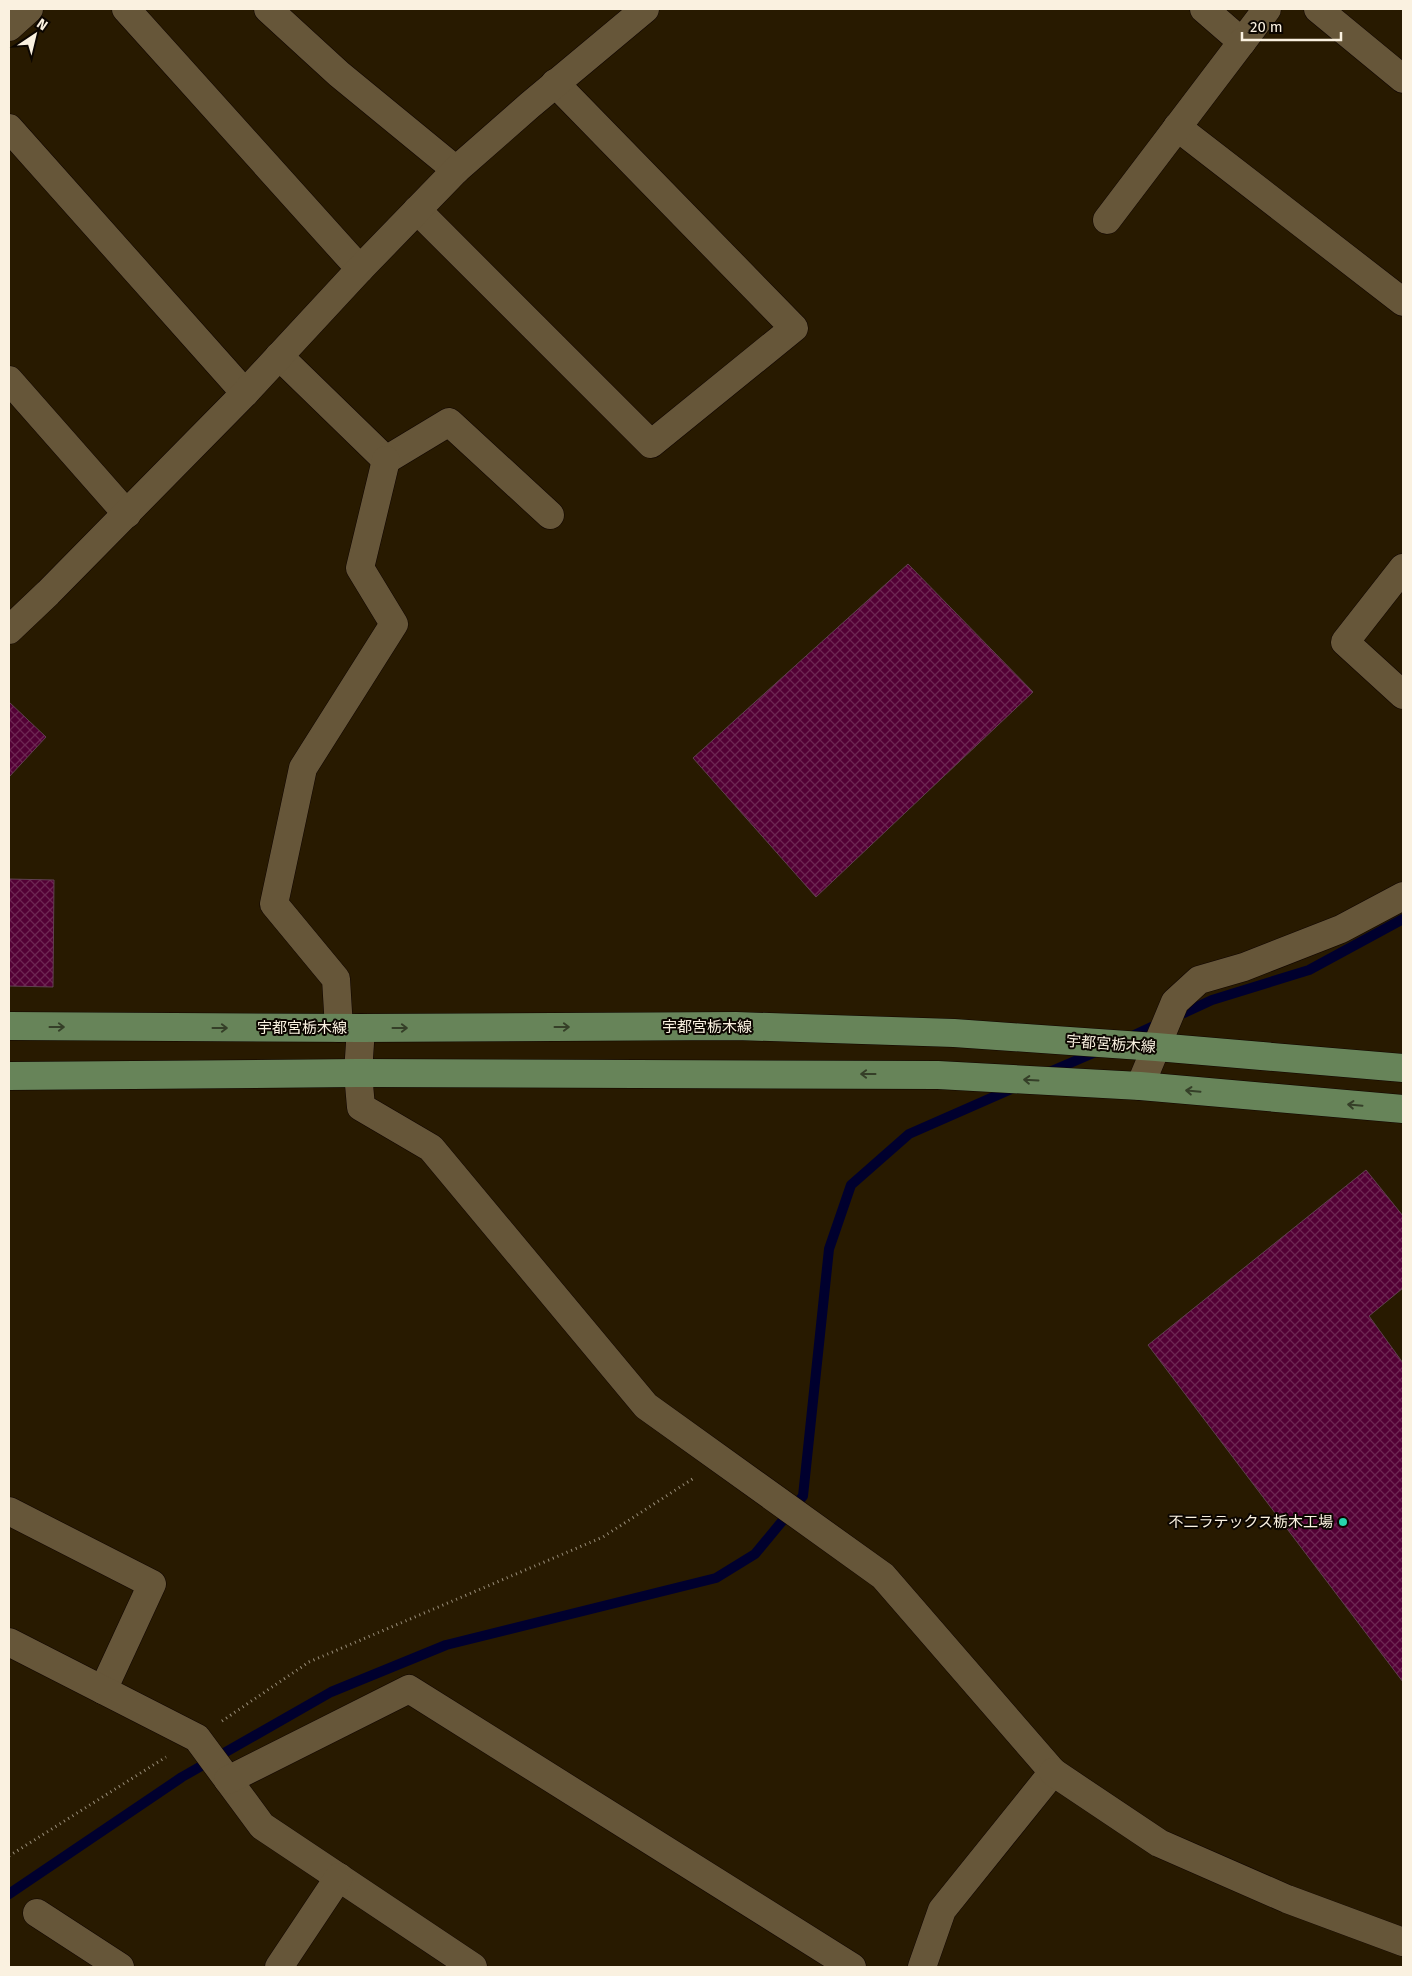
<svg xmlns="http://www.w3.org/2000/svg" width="1412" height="1976" font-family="'Fira Sans','Noto Sans JP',sans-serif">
<defs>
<pattern id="building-cross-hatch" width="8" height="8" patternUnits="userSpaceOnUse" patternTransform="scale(1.25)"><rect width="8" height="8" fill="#530035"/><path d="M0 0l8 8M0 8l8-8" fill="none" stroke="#6d2652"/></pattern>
</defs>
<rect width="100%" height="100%" fill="#281a00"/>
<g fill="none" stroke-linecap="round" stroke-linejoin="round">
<g stroke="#00002e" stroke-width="10">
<path d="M1173,1018L1212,1000L1309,970L1403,919"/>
<path d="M1130,1037L1160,1023"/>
<path d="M1047,1073L1098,1051"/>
<path d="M9,1894L182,1777L331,1692L446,1645L716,1578L755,1554L803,1496L829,1249L851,1185L909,1134L1016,1087"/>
</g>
</g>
<g fill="url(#building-cross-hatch)" stroke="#604150">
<path d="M908,564L1033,692L816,897L693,758Z"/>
<path d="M9,702L46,737L9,777Z"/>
<path d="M9,879L54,880L53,987L9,986Z"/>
<path d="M1366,1170L1403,1216V1288L1369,1316L1403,1363V1682L1148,1345Z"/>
</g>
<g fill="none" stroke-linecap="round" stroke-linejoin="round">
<defs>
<g id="street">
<path d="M126,9L360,269"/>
<path d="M268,9L339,74L456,170"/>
<path d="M1204,9L1242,42L1267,9"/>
<path d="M1318,9L1403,79"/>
<path d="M9,27L29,9"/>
<path d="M1177,127L1403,302"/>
<path d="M9,128L245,393"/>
<path d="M417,210L651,444L794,328L555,83"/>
<path d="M1107,220L1242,42"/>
<path d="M279,356L386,460L449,422L550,515"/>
<path d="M9,380L127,514"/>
<path d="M1403,568L1345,642L1403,695"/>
<path d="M9,630L48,593L245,393L360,269L456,170L530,105L645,9"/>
<path d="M339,1028L336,979L274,904L303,768L394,624L360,568L386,460"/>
<path d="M361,1028L358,1073L361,1107L431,1148L646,1406L883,1576L1053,1772L942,1910L922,1967"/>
<path d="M1140,1086L1175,1002L1199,980L1244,967L1341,929L1403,896"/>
<path d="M9,1511L152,1584L103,1690"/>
<path d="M9,1642L197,1738L262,1826L473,1967"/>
<path d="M1053,1772L1159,1843L1287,1899L1403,1942"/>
<path d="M228,1780L409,1689L852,1967"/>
<path d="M37,1913L120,1967"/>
<path d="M279,1967L339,1877"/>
</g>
<g id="primary">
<path d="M9,1026L361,1028L736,1026L954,1033L1156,1047L1403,1068"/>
<path d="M9,1076L358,1073L938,1075L1140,1086L1403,1109"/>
</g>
</defs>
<use href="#street" stroke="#100500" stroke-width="29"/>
<use href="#primary" stroke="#100500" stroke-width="29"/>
<g stroke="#998e79" stroke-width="3" stroke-dasharray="1 4" stroke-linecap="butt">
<path d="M222,1721L309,1662L603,1537L694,1478"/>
<path d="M9,1856L166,1757"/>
</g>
<use href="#street" stroke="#665639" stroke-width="28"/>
<use href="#primary" stroke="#678459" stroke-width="28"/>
</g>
<defs><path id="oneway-shaft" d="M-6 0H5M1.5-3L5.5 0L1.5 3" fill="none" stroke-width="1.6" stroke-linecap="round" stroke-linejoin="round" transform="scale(1.25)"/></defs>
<g stroke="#353f28">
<use href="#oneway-shaft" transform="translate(57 1027)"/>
<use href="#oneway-shaft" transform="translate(562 1027)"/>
<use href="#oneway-shaft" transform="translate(220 1028)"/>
<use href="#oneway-shaft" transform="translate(400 1028)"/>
<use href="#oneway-shaft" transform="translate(868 1074) rotate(-180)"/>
<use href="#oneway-shaft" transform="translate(1031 1080) rotate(-177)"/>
<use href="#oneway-shaft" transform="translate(1193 1091) rotate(-175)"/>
<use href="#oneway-shaft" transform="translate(1355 1105) rotate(-175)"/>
</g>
<circle fill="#26d5ae" stroke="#0c0600" stroke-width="2" cx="1343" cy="1522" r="5"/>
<g text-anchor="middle" stroke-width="4" stroke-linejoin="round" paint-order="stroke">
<g font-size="15" fill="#faf1e0" stroke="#0c0600">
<text x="707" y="1032">宇都宮栃木線</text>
<text x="302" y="1033">宇都宮栃木線</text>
<text transform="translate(1111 1044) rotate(4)" y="5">宇都宮栃木線</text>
</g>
<g font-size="15" fill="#faf1e0" stroke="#0c0600" text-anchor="end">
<text x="1333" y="1527">不二ラテックス栃木工場</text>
</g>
</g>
<rect width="1412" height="1976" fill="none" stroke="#faf1e0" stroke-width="20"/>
<g transform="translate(35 35) rotate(35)" stroke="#0c0600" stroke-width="4" paint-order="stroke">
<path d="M0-4L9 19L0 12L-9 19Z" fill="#faf1e0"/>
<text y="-8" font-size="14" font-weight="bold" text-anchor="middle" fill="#faf1e0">N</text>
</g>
<path d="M1242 32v8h99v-8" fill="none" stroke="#faf1e0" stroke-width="2.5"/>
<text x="1250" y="32" font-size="15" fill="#faf1e0" stroke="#0c0600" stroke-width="4" paint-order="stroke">20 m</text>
</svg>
